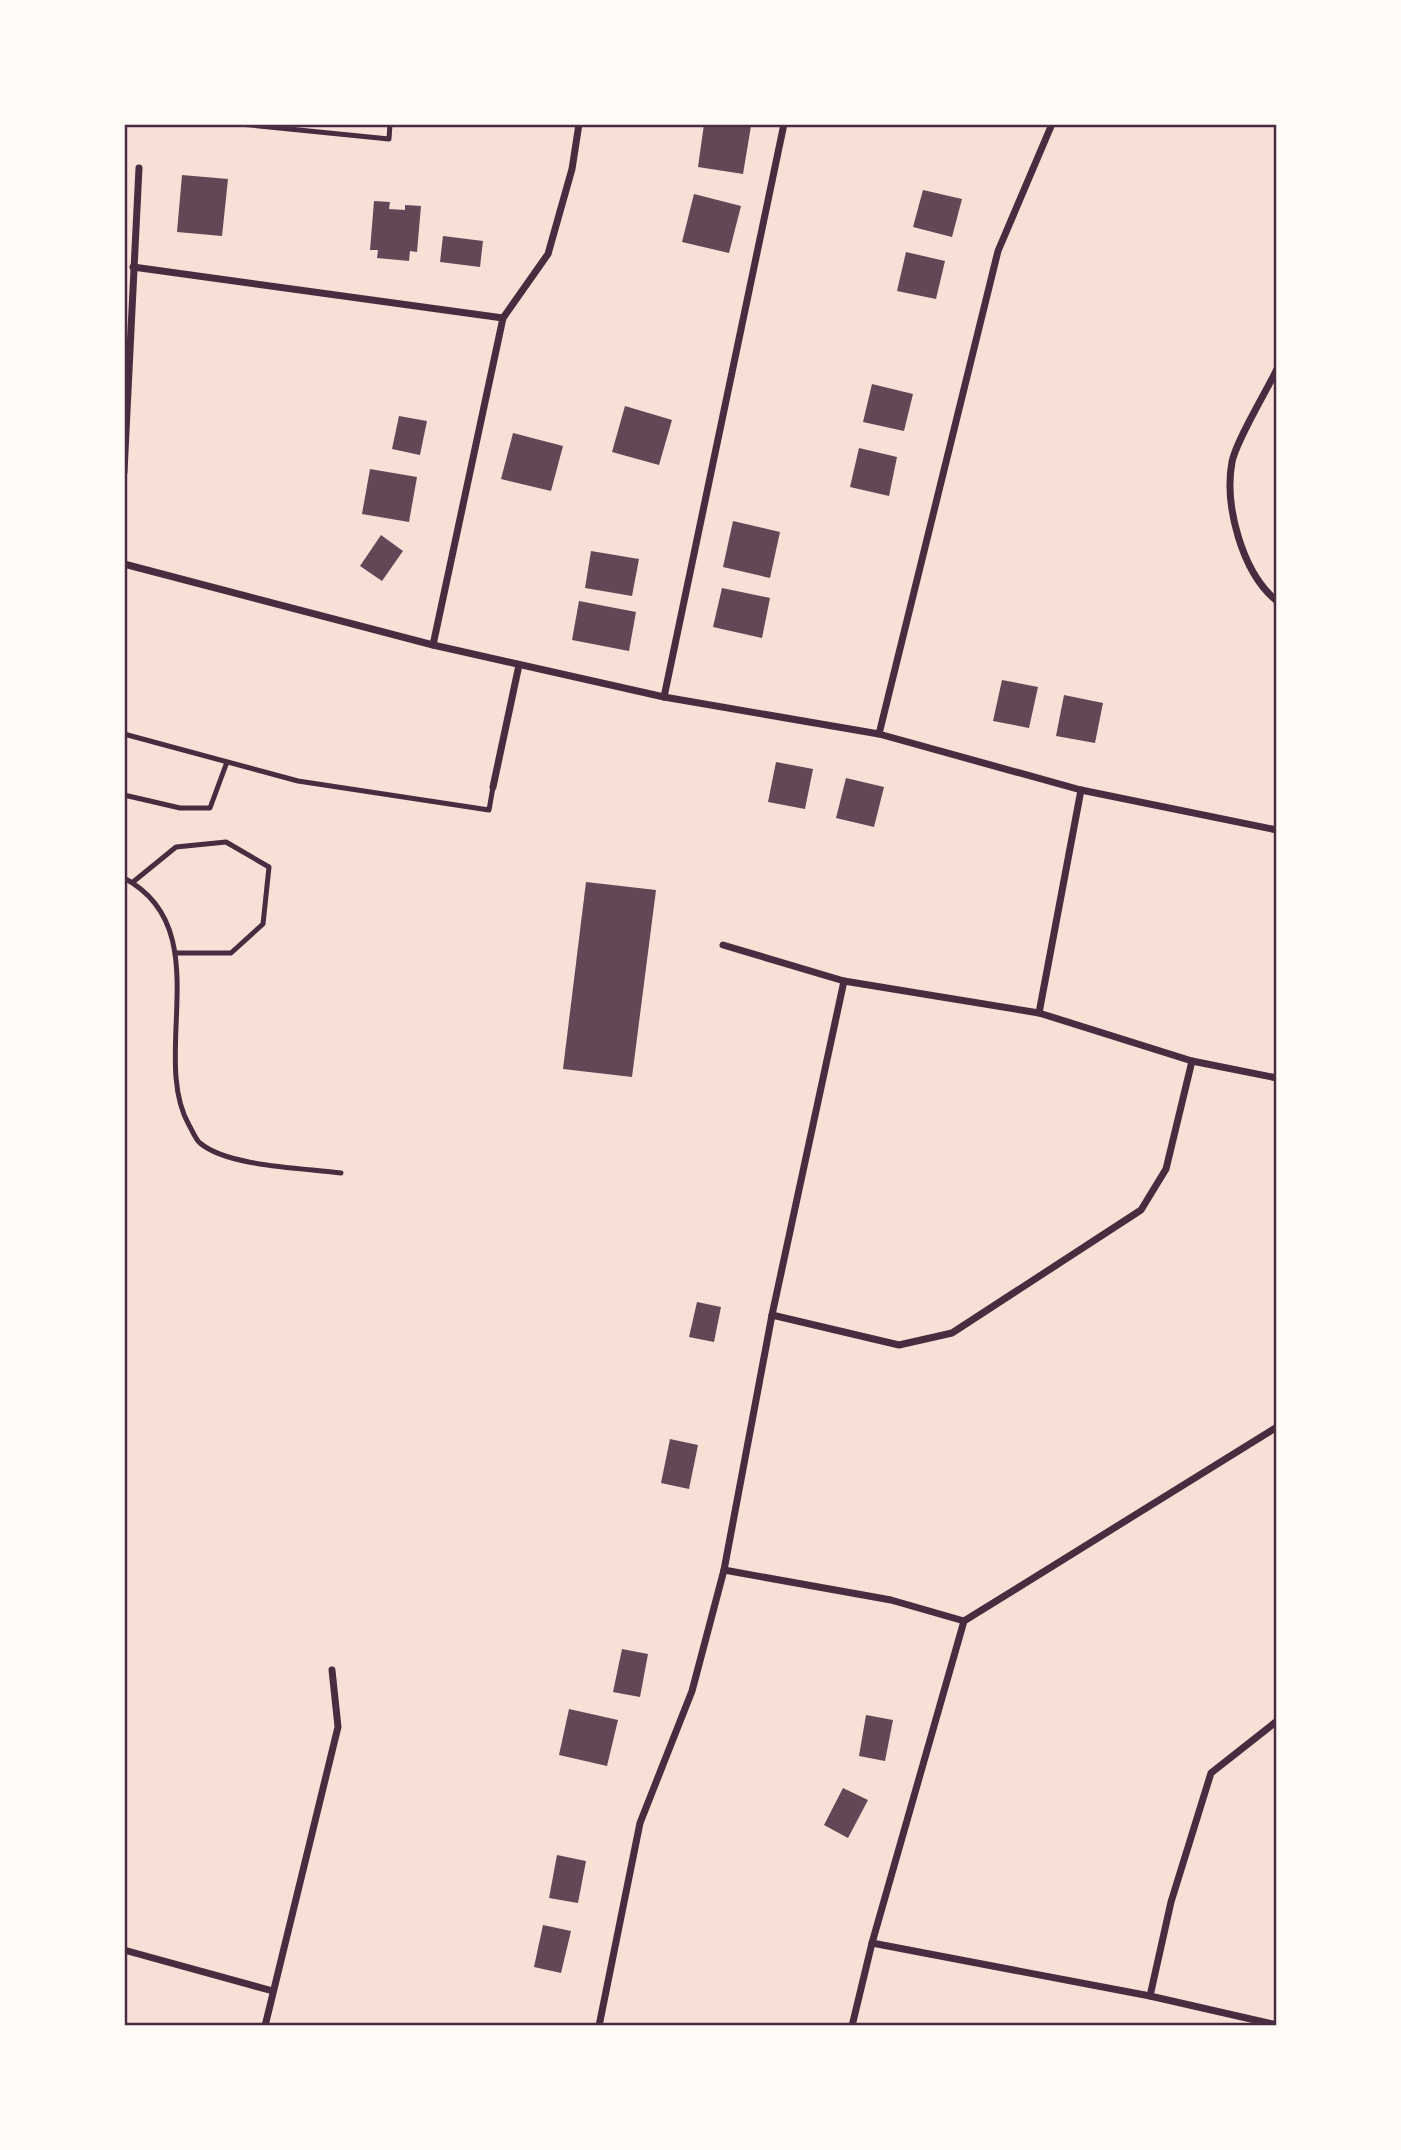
<svg xmlns="http://www.w3.org/2000/svg" width="1401" height="2150" font-family="Commissioner,sans-serif">
<rect width="100%" height="100%" fill="#f7e1d7"/>
<g fill="#644757">
<path d="M704,124L751,126L743,174L698,167Z"/>
<path d="M182,175L228,179L222,236L177,232Z"/>
<path d="M923,190L962,199L952,237L913,227Z"/>
<path d="M694,194L741,206L729,253L682,242Z"/>
<path d="M374,201L390,202L389,209L405,210V205L421,206L417,252L410,251L409,261L377,258L378,250H370Z"/>
<path d="M443,236L483,241L480,267L440,262Z"/>
<path d="M906,252L945,261L936,299L897,291Z"/>
<path d="M872,384L913,394L904,431L863,422Z"/>
<path d="M625,406L672,420L659,465L612,452Z"/>
<path d="M399,416L427,421L420,455L392,449Z"/>
<path d="M513,433L563,446L551,491L501,479Z"/>
<path d="M859,448L897,457L889,496L850,487Z"/>
<path d="M370,469L417,477L409,522L362,514Z"/>
<path d="M733,521L780,532L770,578L723,567Z"/>
<path d="M381,535L403,551L382,581L360,566Z"/>
<path d="M591,551L639,559L632,596L585,588Z"/>
<path d="M722,588L770,598L762,638L713,627Z"/>
<path d="M579,601L636,612L629,651L572,640Z"/>
<path d="M1002,680L1038,687L1029,728L993,721Z"/>
<path d="M1064,695L1103,703L1095,743L1056,736Z"/>
<path d="M776,762L813,769L805,809L768,802Z"/>
<path d="M846,778L884,787L874,827L836,818Z"/>
<path d="M586,882L656,890L632,1077L563,1069Z"/>
<path d="M697,1302L721,1307L714,1342L689,1337Z"/>
<path d="M670,1439L698,1445L689,1489L661,1483Z"/>
<path d="M622,1649L648,1654L640,1697L613,1692Z"/>
<path d="M569,1709L618,1720L607,1766L559,1755Z"/>
<path d="M866,1715L893,1720L885,1761L859,1756Z"/>
<path d="M843,1788L868,1800L848,1838L824,1825Z"/>
<path d="M557,1855L586,1861L578,1903L549,1898Z"/>
<path d="M543,1925L571,1931L561,1973L534,1967Z"/>
</g>
<g fill="none" stroke-linecap="round" stroke-linejoin="round">
<g stroke="#4a2c40" stroke-width="5">
<path d="M240,124L389,139L390,124"/>
<path d="M124,734L298,781L489,810L493,787"/>
<path d="M124,795L180,808H210L227,762"/>
<path d="M124,878C219,928 149,1055 189,1125C192,1130 196,1140 200,1143C228,1167 305,1168 341,1173"/>
<path d="M133,882L176,847L226,842L269,867L263,924L231,953H176"/>
</g>
<g stroke="#4a2c40" stroke-width="7">
<path d="M133,267L503,318"/>
<path d="M1277,369C1266,392 1236,441 1232,462C1224,505 1242,573 1277,601"/>
<path d="M124,472L139,168"/>
<path d="M124,564L433,645L664,697L879,734L1081,790L1277,830"/>
<path d="M433,645L503,318L548,254L572,169L579,124"/>
<path d="M664,697L784,124"/>
<path d="M879,734L998,251L1052,124"/>
<path d="M493,787L519,665"/>
<path d="M723,945L844,981L1039,1013L1192,1061L1277,1078"/>
<path d="M1039,1013L1081,790"/>
<path d="M772,1315L899,1345L952,1333L1141,1210L1166,1169L1192,1061"/>
<path d="M724,1570L891,1600L964,1621L1277,1427"/>
<path d="M872,1943L1150,1996L1277,2025"/>
<path d="M124,1950L273,1991"/>
<path d="M1150,1996L1171,1902L1211,1773L1277,1721"/>
<path d="M265,2026L338,1727L332,1670"/>
<path d="M599,2026L640,1823L692,1691L724,1570L772,1315L844,981"/>
<path d="M852,2026L872,1943L964,1621"/>
</g>
</g>
<rect width="1401" height="2150" fill="none" stroke="#fffaf5" stroke-width="252"/>
<rect x="126" y="126" width="1149" height="1898" fill="none" stroke="#4a2c40" stroke-width="2.5"/>
</svg>
